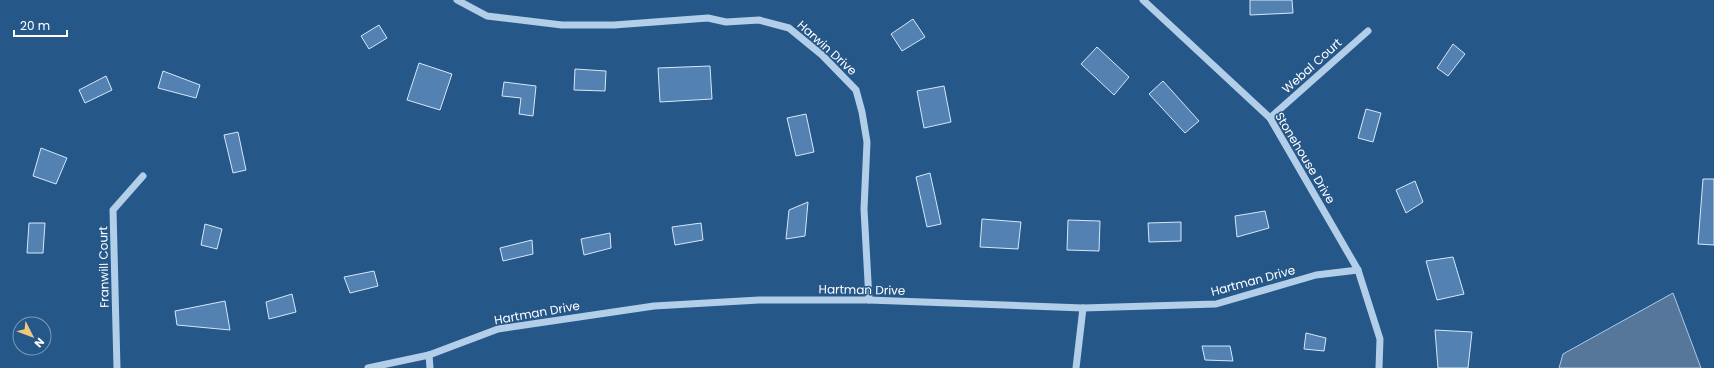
<svg xmlns="http://www.w3.org/2000/svg" width="1714" height="368" font-family="Poppins,sans-serif">
<rect width="100%" height="100%" fill="#265789"/>
<path fill="#56779a" stroke="#a8caea" d="M1673,293L1701,368H1559L1563,354Z"/>
<g fill="#5382b2" stroke="#d7e7f7">
<path d="M1250,0H1292L1293,13L1250,15Z"/>
<path d="M913,19L925,37L902,51L891,34Z"/>
<path d="M379,25L387,38L369,49L361,36Z"/>
<path d="M1453,44L1465,54L1448,76L1437,68Z"/>
<path d="M1097,47L1129,77L1114,95L1081,64Z"/>
<path d="M419,63L452,74L440,110L407,100Z"/>
<path d="M710,66L712,99L660,102L658,68Z"/>
<path d="M575,69L606,71L605,91L574,90Z"/>
<path d="M163,71L200,85L196,98L158,88Z"/>
<path d="M106,76L112,90L85,103L79,90Z"/>
<path d="M1163,81L1199,121L1185,133L1149,94Z"/>
<path d="M504,82L536,86L533,116L519,114L521,98L502,96Z"/>
<path d="M944,86L951,122L924,128L917,91Z"/>
<path d="M1366,109L1381,113L1373,142L1358,138Z"/>
<path d="M806,114L814,152L796,156L787,118Z"/>
<path d="M238,132L246,170L233,173L224,135Z"/>
<path d="M41,148L67,158L56,184L33,176Z"/>
<path d="M930,173L941,224L927,227L916,177Z"/>
<path d="M1703,179H1714V245L1698,244Z"/>
<path d="M1415,181L1423,202L1406,213L1396,190Z"/>
<path d="M808,202L805,236L786,239L789,210Z"/>
<path d="M1265,211L1269,228L1237,237L1235,216Z"/>
<path d="M982,219L1021,222L1018,249L980,247Z"/>
<path d="M1068,220L1100,221L1099,251L1067,250Z"/>
<path d="M1181,222V241L1149,242L1148,223Z"/>
<path d="M29,223H45L43,253H27Z"/>
<path d="M701,223L703,240L675,245L672,227Z"/>
<path d="M205,224L222,229L217,249L201,245Z"/>
<path d="M610,233L611,248L584,255L581,239Z"/>
<path d="M532,240L533,254L503,261L500,248Z"/>
<path d="M1453,257L1464,294L1437,300L1426,261Z"/>
<path d="M374,271L378,286L350,293L344,277Z"/>
<path d="M292,294L296,312L269,319L266,302Z"/>
<path d="M225,301L230,330L177,325L175,311Z"/>
<path d="M1435,330L1472,332L1468,368H1438Z"/>
<path d="M1306,333L1326,338L1324,351L1304,349Z"/>
<path d="M1202,346H1230L1233,361L1205,360Z"/>
</g>
<g fill="none" stroke-linecap="round" stroke-linejoin="round">
<g stroke="#b3cee9" stroke-width="7">
<path d="M457,0L487,16L562,25H614L708,18L726,22L759,20L789,28L822,55L856,90L862,112L867,142L864,209L869,300"/>
<path d="M1143,0L1270,118L1358,270L1380,339L1379,368"/>
<path d="M1270,118L1368,31"/>
<path d="M429,355L430,368"/>
<path d="M117,368L113,210L143,176"/>
<path d="M368,368L429,355L498,329L654,306L759,300H869L1083,308L1216,304L1316,275L1358,270"/>
<path d="M1076,368L1083,308"/>
</g>
</g>
<g text-anchor="middle" stroke-width="3" stroke-linejoin="round" paint-order="stroke">
<g font-size="12" fill="#fff" stroke="#265789">
<text transform="translate(827 48) rotate(42)" y="4">Harwin Drive</text>
<text transform="translate(1312 66) rotate(-42)" y="4">Webal Court</text>
<text transform="translate(1305 158) rotate(59)" y="4">Stonehouse Drive</text>
<text transform="translate(104 267) rotate(-91)" y="4">Franwill Court</text>
<text transform="translate(1253 281) rotate(-15)" y="4">Hartman Drive</text>
<text transform="translate(862 290) rotate(1)" y="4">Hartman Drive</text>
<text transform="translate(537 313) rotate(-10)" y="4">Hartman Drive</text>
</g>
</g>
<g transform="translate(32 336) rotate(132)"><circle r="19" fill="#265789" stroke="#7d9ab8"/>
<path d="M0-3L7 15L0 10L-7 15Z" fill="#f2c978"/>
<text y="-6" font-size="11" font-weight="bold" text-anchor="middle" fill="#ffffff">N</text>
</g>
<path d="M14 30v6h53v-6" fill="none" stroke="#ffffff" stroke-width="2"/>
<text x="20" y="30" font-size="12" fill="#ffffff" stroke="#265789" stroke-width="3" paint-order="stroke">20 m</text>
</svg>
